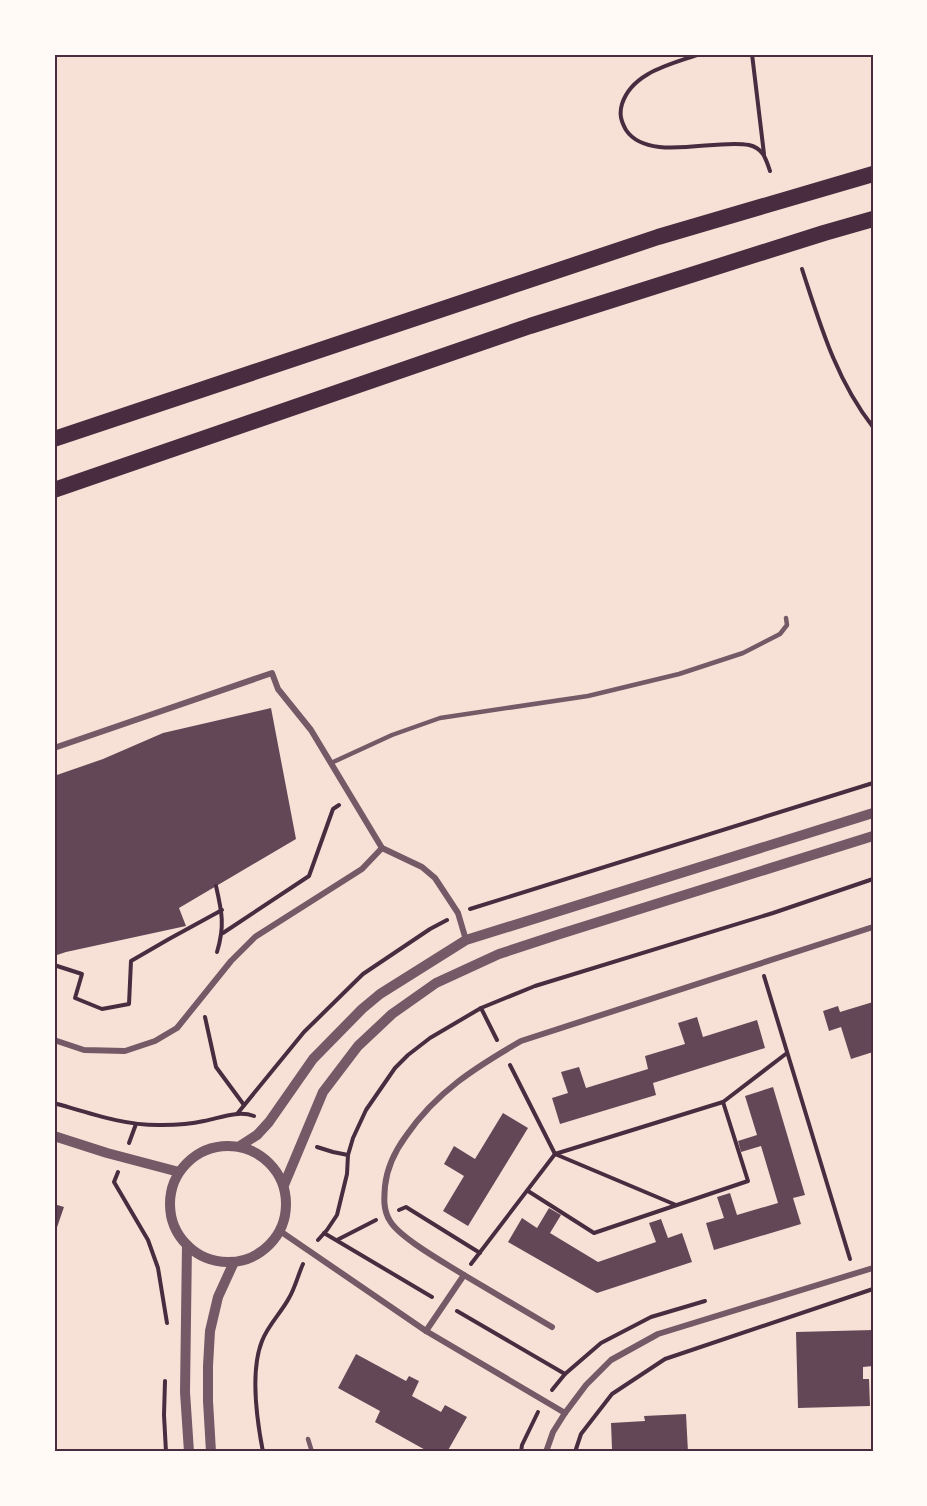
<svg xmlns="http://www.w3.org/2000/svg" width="927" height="1506" font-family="'DM Sans',sans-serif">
<rect width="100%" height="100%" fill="#f7e1d7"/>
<g fill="#644757">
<path d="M271,708L296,839L179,908L186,926L66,952L54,956V776L103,759L163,733Z"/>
<path d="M873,1002V1052L851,1059L841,1027L829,1031L823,1011L838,1006L840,1012Z"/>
<path d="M697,1017L703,1037L757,1020L765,1048L653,1083L656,1095L560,1124L552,1098L568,1093L561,1072L579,1067L586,1088L648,1069L645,1056L685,1044L678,1023Z"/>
<path d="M773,1087L805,1195L793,1198L801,1224L714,1250L706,1223L724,1218L717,1197L730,1193L737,1215L778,1203L761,1146L741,1152L738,1141L757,1135L745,1096Z"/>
<path d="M503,1113L528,1128L468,1226L443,1211L464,1176L444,1164L454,1146L475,1159Z"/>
<path d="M54,1204L64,1207L54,1236Z"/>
<path d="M549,1208L561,1215L550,1233L598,1262L656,1242L649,1223L661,1219L668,1238L682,1233L692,1262L597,1293L508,1242L522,1218L537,1228Z"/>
<path d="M873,1330V1366L863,1367V1379H869L870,1406L798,1408L796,1332Z"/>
<path d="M356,1354L406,1381L409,1376L419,1381L412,1396L441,1412L445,1405L467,1417L447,1452H429L375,1422L380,1411L338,1388Z"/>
<path d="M686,1414L688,1452H609V1450L612,1449L611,1423L645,1421L644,1416Z"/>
</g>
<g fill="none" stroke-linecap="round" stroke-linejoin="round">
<g stroke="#4a2c40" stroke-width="4">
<path d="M700,54C672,64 632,72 622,104C619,114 621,121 626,130C648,163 716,138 749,145C763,148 766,159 770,171"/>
<path d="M752,54L764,154"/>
<path d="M802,269C820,324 836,380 873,427"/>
<path d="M216,886C222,912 225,926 217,952"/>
<path d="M470,909L873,783"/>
<path d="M223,933L309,876L333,809L339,805"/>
<path d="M54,965L82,974L75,998L102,1009L129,1004L131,961L169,939L222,910"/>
<path d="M764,976L850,1259"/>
<path d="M481,1008L497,1040"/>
<path d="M205,1017L216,1067L244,1105"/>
<path d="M510,1065L555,1154L676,1205"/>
<path d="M54,1103C89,1113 125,1126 162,1125C176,1125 191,1124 204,1121C220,1118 238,1110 254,1116"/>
<path d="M237,1114L304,1032L363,974L430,929L447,920"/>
<path d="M129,1143L136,1124"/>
<path d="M317,1147L333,1152L348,1155"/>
<path d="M118,1172L114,1182L148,1240L158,1268L167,1323"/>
<path d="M528,1191L594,1233L748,1181L723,1102"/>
<path d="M399,1210L406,1207L480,1253"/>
<path d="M324,1233L432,1297"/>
<path d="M318,1240L327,1230L337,1215L347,1174L348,1155L353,1138L366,1110L395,1068L408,1055L430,1038L481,1008L535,986L773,913L873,879"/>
<path d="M337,1240L376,1220"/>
<path d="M471,1264L555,1154L723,1102L787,1053"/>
<path d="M457,1311L565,1374"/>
<path d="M165,1381L164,1415L166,1452"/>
<path d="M552,1390L565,1374L601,1343L651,1317L705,1301"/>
<path d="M263,1452C257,1421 250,1371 262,1341C268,1325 281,1313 289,1298C295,1288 298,1275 303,1264"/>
<path d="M521,1452L522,1445L538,1412"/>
<path d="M575,1452L581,1434L612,1394L665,1359L873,1289"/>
</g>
<g stroke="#755966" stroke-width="4.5">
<path d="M331,763L392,735L440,718L588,696L679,674L743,653L780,634L787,625L786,618"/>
<path d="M308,1439L312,1452"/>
</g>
<g stroke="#755966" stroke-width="6">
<path d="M54,748L272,673L278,689L311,730L382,848L422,867L435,878L458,913L466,940"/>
<path d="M54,1040L84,1050L125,1051L155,1041L177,1028L231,961L255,937L362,869L382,848"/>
<path d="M280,1231L426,1331L565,1413"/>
<path d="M464,1275L552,1327"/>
<path d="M426,1331L464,1275C445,1263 400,1238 390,1221C383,1210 384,1198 385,1186C387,1167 395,1151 406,1136C436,1092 476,1067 521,1041L873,927"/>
<path d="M546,1452L553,1432L565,1413L586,1385L611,1360L658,1334L873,1268"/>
</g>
<g stroke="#755966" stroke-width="10">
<path d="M54,1136L107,1153L179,1172"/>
<circle cx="228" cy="1204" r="58"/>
<path d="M240,1146L257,1135L269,1122L313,1059L362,1009L380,994L466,940L873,813"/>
<path d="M284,1185L323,1092L358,1046L392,1014L436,983L499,954L560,934L873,836"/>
<path d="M187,1245L185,1392L189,1452"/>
<path d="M211,1452L208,1401V1366L210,1331L218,1297L234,1262"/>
</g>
<g stroke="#4a2c40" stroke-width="16">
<path d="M54,439L658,237L873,174"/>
<path d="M54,490L530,326L824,233L873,219"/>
</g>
</g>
<rect width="927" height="1506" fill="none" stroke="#fffaf5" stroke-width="111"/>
<rect x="56" y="56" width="816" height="1394" fill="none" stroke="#4a2c40" stroke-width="2"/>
</svg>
